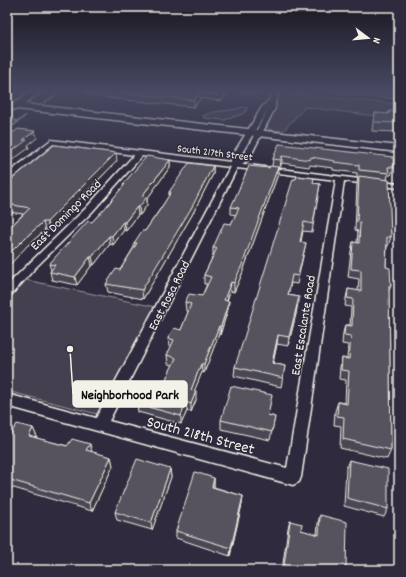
<svg xmlns="http://www.w3.org/2000/svg" width="406" height="577" font-family="Dekko,sans-serif">
<rect width="100%" height="100%" fill="#2f2a3d"/>
<filter id="ink" filterUnits="userSpaceOnUse"><feTurbulence type="fractalNoise" baseFrequency=".025" numOctaves="2"/><feDisplacementMap in="SourceGraphic" scale="8" xChannelSelector="R" yChannelSelector="G"/><feConvolveMatrix kernelMatrix="1 2 1 2 8 2 1 2 1" color-interpolation-filters="sRGB"/></filter>
<g filter="url(#ink)">
<g fill="#454050" stroke="#9c989c">
<path d="M281,93L399,104V119L305,107L283,131L269,130L267,126Z"/>
<path d="M243,107L248,108L243,114L232,117L225,120L204,118L203,116C215,109 231,112 243,107Z"/>
<path d="M26,280L156,307L97,414L7,391V301Z"/>
</g>
<g fill="none" stroke-linecap="round" stroke-linejoin="round">
<g stroke="#a19ea0" stroke-width="2">
<path d="M44,103L61,92"/>
<path d="M8,120L19,121"/>
<path d="M14,125L25,116"/>
</g>
<defs>
<g id="street">
<path d="M162,92H184L218,96L221,92H227L222,99L220,100Z"/>
<path d="M273,92H279L275,101V108L249,159L242,164L399,184V188L344,181L301,477L299,482L293,485L7,406V394L96,418L230,167L142,156L92,212L36,267L11,295L7,296V285L86,208L134,155L53,144L10,180H7V174L51,140L231,162V158L262,107L269,100ZM269,107L242,158L239,159V158ZM237,168L336,180L287,468L109,421Z"/>
</g>
<path id="secondary" d="M31,92H41L24,104L399,146V152L17,109L10,110L9,108L12,104Z"/>
</defs>
<use href="#street" stroke="#f4f1e8" stroke-width="3"/>
<use href="#secondary" stroke="#f4f1e8" stroke-width="3"/>
<use href="#street" fill="#2f2a3d" fill-rule="evenodd"/>
<use href="#secondary" fill="#2f2a3d" fill-rule="evenodd"/>
</g>
<g fill="#4a4752" stroke="#f4f1e8">
<path d="M85,92H200V99L194,107L117,99L86,94Z"/>
<path d="M240,92H255L254,94Z"/>
<path d="M336,92H399V99L336,93Z"/>
<path d="M389,111L399,112V132L372,131L373,121L375,113L388,114Z"/>
<path d="M279,144L394,167L391,175H388L387,180L391,237L388,246H387L386,267L391,286L389,291L391,450L387,459L340,448L341,426L334,425L335,411L338,402L345,403L346,380L339,379L340,367L342,358L347,359L348,345L342,344L343,333L345,325H350L351,307L345,306L346,298L348,289L358,291L359,279L348,277L351,251L353,242L357,243L358,231L355,230L357,184L358,177H357V173L333,170V168L310,165L309,167L282,163L280,167H278V174L242,274L234,292L230,291L227,301L228,309L220,335L219,334L204,373L202,372L194,391L196,400L191,412L187,411L181,424L138,412L137,404L157,394L164,383L173,365L168,364L167,355L171,348L169,347L168,338L181,330L188,312L186,311L185,302L202,296L207,284H204V275L213,256V248L231,224L236,215L231,214V207L269,168L272,166L273,159Z"/>
<path d="M170,160V167L147,199V205L140,215H138L126,231L124,230L113,245L110,244L94,265H92L77,285L52,280L50,272L51,270L49,264L92,222L106,207L124,186L123,184Z"/>
<path d="M117,161L49,230H45L27,246L8,229L23,214L9,212L7,214V183Z"/>
<path d="M213,166V174L192,215L143,299L108,292L106,284L120,270L134,247V243L145,231L169,196V192Z"/>
<path d="M313,183L320,184L312,232L303,231L301,242L306,243L297,284L291,283L288,295L299,297L296,314L288,346L277,344L273,363L285,366L281,387L234,376L235,367Z"/>
<path d="M270,404L268,415L275,417L270,440L221,429V420Z"/>
<path d="M33,428L37,437L36,438L111,457L113,466L92,511L7,486V439Z"/>
<path d="M349,460L388,509L384,517L344,506L346,468Z"/>
<path d="M170,469L171,477L152,530L117,520L115,512Z"/>
<path d="M214,478V487L243,496L242,504L230,556L176,538V531Z"/>
<path d="M320,515L346,570H282L288,528L290,521L301,530L317,535L318,523Z"/>
</g>
<g fill="#3c3942" stroke="#f4f1e8">
<path d="M200,92V99L194,107V100Z"/>
<path d="M35,131L37,138L28,145L29,148L7,164V155L23,140Z"/>
<path d="M116,153L117,161L49,230L47,222Z"/>
<path d="M282,156V163L280,167L281,160Z"/>
<path d="M170,160V167L147,199V205L140,215L139,207L142,196Z"/>
<path d="M213,166V174L192,215L143,299L142,290Z"/>
<path d="M278,167V174L242,274L234,292V283Z"/>
<path d="M7,206L9,212L7,214Z"/>
<path d="M137,207L138,215L126,231L125,222Z"/>
<path d="M43,222L45,230L27,246L7,268V256L25,238Z"/>
<path d="M123,222L124,230L113,245L112,236Z"/>
<path d="M109,236L110,244L94,265L92,257Z"/>
<path d="M90,257L92,265L77,285L75,277Z"/>
<path d="M231,282L230,291L224,309V300Z"/>
<path d="M229,301L228,309L220,335L221,326Z"/>
<path d="M297,305L296,314L288,346L289,337Z"/>
<path d="M219,326V334L204,373V364Z"/>
<path d="M278,335L277,344L271,372L272,363Z"/>
<path d="M201,364L202,372L191,399V390Z"/>
<path d="M196,391V400L191,412V404Z"/>
<path d="M186,402L187,411L181,424V416Z"/>
<path d="M33,428L37,437L32,444L29,436Z"/>
<path d="M90,444L92,452L86,450Z"/>
<path d="M111,457L113,466L92,511L89,503Z"/>
<path d="M170,469L171,477L152,530L151,523Z"/>
<path d="M214,478V486L212,495V487Z"/>
<path d="M243,496L242,504L230,556L231,548Z"/>
</g>
<g fill="#56525f" stroke="#f4f1e8">
<path d="M112,92H200L194,100Z"/>
<path d="M389,111L399,112V123L374,122L375,113L389,114Z"/>
<path d="M18,129L35,131L23,140H27L7,155V137Z"/>
<path d="M279,144L393,157L394,167H388L389,173L359,170V165L334,162L335,161L311,157L310,160L282,156L281,160L273,159Z"/>
<path d="M54,145L116,153L47,222H43L25,238L7,256V229H8L30,208L7,204V183Z"/>
<path d="M147,156L170,160L142,196L147,197L139,207H137L125,222H123L112,236H109L92,257H90L75,277L50,272L55,265L49,264L88,221L92,222L106,207L125,184H123Z"/>
<path d="M189,163L213,166L192,207L142,290L106,284L116,269L120,270L137,243H134L142,231H145L159,211L171,192H169Z"/>
<path d="M249,166L269,168L270,166L278,167L242,265L234,283L231,282L224,300L229,301L221,326H219L204,364H201L191,390L196,391L191,404L186,402L181,416L137,404L143,391L157,394L162,383H164L176,358L167,355L174,340L168,338L174,328L181,330L191,304L185,302L189,294L202,296L211,277L204,275L217,248H213L224,223L231,224L239,208L231,207Z"/>
<path d="M297,176L314,178L313,183L320,184L313,224L304,222L300,242L306,243L298,276L292,275L288,295L299,297L289,337L278,335L272,363L285,366L283,378L235,367L293,179H296Z"/>
<path d="M359,176L389,180L391,237H387L386,267L390,268L391,286L389,285L391,450L343,439L344,417L337,416L338,402L347,404L349,371L341,370L342,358L349,359L351,336L344,335L345,325L352,326L353,299L347,298L348,289L361,291V270L351,269L353,242L359,243L360,223L357,222Z"/>
<path d="M231,386L272,395L268,415L275,417L272,432L221,420Z"/>
<path d="M17,424L33,428L29,436L67,446L72,439L90,444L86,450L111,457L89,503L7,479V439Z"/>
<path d="M137,459L170,469L151,523L115,512Z"/>
<path d="M349,460L388,469V509L347,498Z"/>
<path d="M195,472L214,478L212,487L243,496L231,548L176,531Z"/>
<path d="M320,515L347,522L346,570H300L284,566L290,521L302,524L301,530L319,535Z"/>
</g>
</g>
<linearGradient id="sky" x2="0" y2="1"><stop stop-color="#1a1722"/><stop offset="0.53" stop-color="#474a62"/><stop offset="1" stop-color="#474a62" stop-opacity="0"/></linearGradient>
<rect width="406" height="173" fill="url(#sky)"/>
<g text-anchor="middle" stroke-width="3" stroke-linejoin="round" paint-order="stroke">
<g font-size="11" fill="#f4f1e8" stroke="#2f2a3d">
<text transform="translate(215 152) rotate(7)" y="4">South 217th Street</text>
</g>
<g font-size="13" fill="#f4f1e8" stroke="#2f2a3d">
<text transform="translate(65 214) rotate(-45)" y="5">East Domingo Road</text>
<text transform="translate(168 295) rotate(-63)" y="5">East Rosa Road</text>
<text transform="translate(302 325) rotate(-81)" y="5">East Escalante Road</text>
</g>
<g font-size="16" fill="#f4f1e8" stroke="#2f2a3d">
<text transform="translate(201 434) rotate(15)" y="6">South 218th Street</text>
</g>
</g>
<path fill="none" stroke="#f4f1e8" stroke-width="1.5" d="M70 349L73 394"/>
<circle fill="#f4f1e8" stroke="#2f2a3d" stroke-width="1.5" cx="70" cy="349" r="4"/>
<rect fill="#f4f1e8" stroke="#f4f1e8" stroke-width="1.5" x="73" y="381" width="114" height="26" rx="4"/>
<g font-size="14" text-anchor="middle" font-weight="bold" fill="#111">
<text x="130" y="399">Neighborhood Park</text>
</g>
<rect width="406" height="577" fill="none" stroke="#2f2a3d" stroke-width="24"/>
<rect x="12" y="12" width="382" height="553" fill="none" stroke="#f4f1e8" stroke-width="1.5" filter="url(#ink)"/>
<g transform="translate(368 38) rotate(106)" stroke="#2f2a3d" stroke-width="3" paint-order="stroke">
<path d="M0-3L7 15L0 10L-7 15Z" fill="#f4f1e8"/>
<text y="-6" font-size="11" font-weight="bold" text-anchor="middle" fill="#f4f1e8">N</text>
</g>
</svg>
